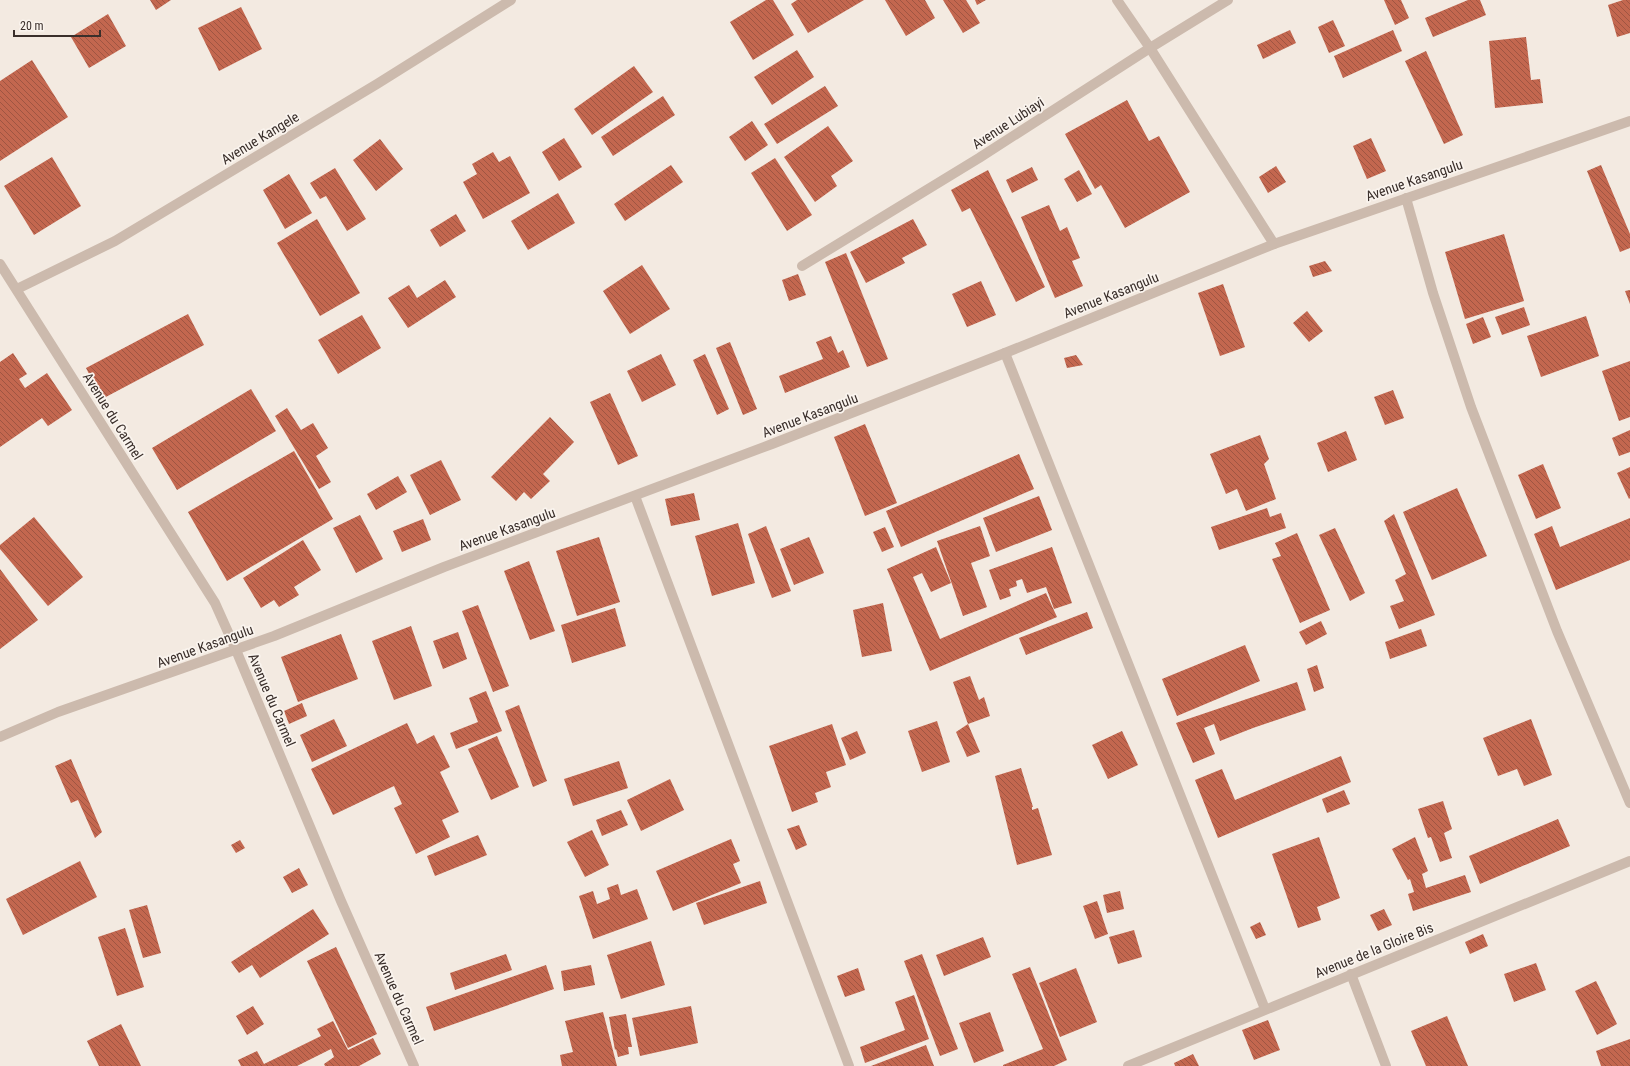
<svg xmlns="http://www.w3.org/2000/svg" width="1630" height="1066" font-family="'Roboto Condensed',sans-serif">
<defs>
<pattern id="building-back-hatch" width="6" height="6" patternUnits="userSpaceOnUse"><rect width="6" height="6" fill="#c3674f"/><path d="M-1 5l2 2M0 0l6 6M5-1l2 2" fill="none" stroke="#9f5542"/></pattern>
</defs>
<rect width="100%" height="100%" fill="#f3eae1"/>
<g fill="url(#building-back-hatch)">
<path d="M150,0H171L156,10Z"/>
<path d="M766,0H773L794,35L753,60L730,22Z"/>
<path d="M797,0H864L808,33L791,4Z"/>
<path d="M885,0H925L935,18L906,36Z"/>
<path d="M943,0H966L980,23L963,33Z"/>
<path d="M975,0H986L977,5Z"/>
<path d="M1384,0H1401L1409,18L1395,25Z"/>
<path d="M1468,0H1480L1486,15L1433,37L1425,18Z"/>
<path d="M1623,0H1630V33L1617,37L1608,5Z"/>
<path d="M241,7L262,49L219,71L198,28Z"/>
<path d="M108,14L126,46L89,68L71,37Z"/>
<path d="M1333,20L1345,46L1329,53L1318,27Z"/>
<path d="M1290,30L1296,43L1263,59L1257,45Z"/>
<path d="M1393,30L1402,51L1343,78L1334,56Z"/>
<path d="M1526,37L1531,80L1540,79L1543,103L1495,108L1489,41Z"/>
<path d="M797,50L814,77L772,105L754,77Z"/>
<path d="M1426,51L1463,135L1444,144L1405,61Z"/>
<path d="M32,60L68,117L0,161V81Z"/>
<path d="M634,66L653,92L592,135L574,109Z"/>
<path d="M825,86L838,106L777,144L764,124Z"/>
<path d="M663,96L675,115L613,156L601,137Z"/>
<path d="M1127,100L1149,141L1159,136L1190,192L1125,228L1101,185L1095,189L1065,134Z"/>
<path d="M752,121L768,145L745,161L729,137Z"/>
<path d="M828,126L853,161L831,176L837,186L815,202L784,157Z"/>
<path d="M564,138L582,167L559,181L542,152Z"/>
<path d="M1371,138L1386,171L1367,179L1353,146Z"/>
<path d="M380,139L403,169L376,191L353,160Z"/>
<path d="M493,152L499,162L510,156L530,193L483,219L463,182L477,174L472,164Z"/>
<path d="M52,157L81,206L34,235L4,186Z"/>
<path d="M775,158L812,215L787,231L751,173Z"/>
<path d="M671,165L683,182L625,221L614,204Z"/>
<path d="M1601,165L1630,234V248L1620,252L1587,171Z"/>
<path d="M1276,166L1286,182L1268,193L1259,177Z"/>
<path d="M1032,167L1038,180L1012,193L1006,180Z"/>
<path d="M335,168L366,219L347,231L326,196L320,199L310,183Z"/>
<path d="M988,170L1045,287L1016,302L970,208L962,212L951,190Z"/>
<path d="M1079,170L1092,194L1077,202L1064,179Z"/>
<path d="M289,174L312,213L285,229L263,190Z"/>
<path d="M558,193L575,223L528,250L511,221Z"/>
<path d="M1049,205L1060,231L1067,227L1080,258L1072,261L1083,286L1055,298L1021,217Z"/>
<path d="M456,214L466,231L440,247L430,230Z"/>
<path d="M317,219L360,293L320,316L277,243Z"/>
<path d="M913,219L927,245L902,258L905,263L866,283L850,252Z"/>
<path d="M1504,234L1524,301L1465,319L1445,252Z"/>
<path d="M846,253L888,359L867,367L825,262Z"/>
<path d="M1325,261L1332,271L1313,277L1309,266Z"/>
<path d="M642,265L670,309L630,334L603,291Z"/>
<path d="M798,274L806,295L789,301L782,280Z"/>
<path d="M445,280L456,297L408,328L388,298L409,285L417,298Z"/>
<path d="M981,281L996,315L967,327L952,294Z"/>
<path d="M1223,284L1245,347L1220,356L1198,293Z"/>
<path d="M1630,290V304L1625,291Z"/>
<path d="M1524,307L1530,325L1502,335L1495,317Z"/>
<path d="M1307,311L1323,331L1309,342L1293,323Z"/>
<path d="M188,314L204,345L102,399L86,368Z"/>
<path d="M362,315L381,348L338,374L318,340Z"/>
<path d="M1586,316L1599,356L1541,377L1527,336Z"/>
<path d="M1483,317L1491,337L1473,344L1466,324Z"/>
<path d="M831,336L838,353L843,350L850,367L785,393L779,376L823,359L816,342Z"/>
<path d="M730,342L757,409L743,415L716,348Z"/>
<path d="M13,353L27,374L19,379L25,388L47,373L72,410L48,426L42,418L0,447V362Z"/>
<path d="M661,354L676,385L642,402L627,371Z"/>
<path d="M705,354L729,409L717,415L693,360Z"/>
<path d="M1076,355L1083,365L1067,368L1064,358Z"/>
<path d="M1630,361V417L1619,421L1602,371Z"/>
<path d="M251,389L276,431L177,490L152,448Z"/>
<path d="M1393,390L1404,418L1385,425L1374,397Z"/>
<path d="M610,393L638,456L618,465L590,402Z"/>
<path d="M287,408L301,430L313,423L328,448L316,456L331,482L319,489L275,416Z"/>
<path d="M550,417L574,442L543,474L550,481L531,499L524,492L516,501L491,477Z"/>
<path d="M865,424L897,503L865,516L834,437Z"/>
<path d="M1630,430V452L1619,456L1612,438Z"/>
<path d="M1346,431L1357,460L1328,472L1317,443Z"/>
<path d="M1260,435L1269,459L1264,464L1276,499L1246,511L1237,489L1226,494L1210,454Z"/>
<path d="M294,451L333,519L227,581L188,512Z"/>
<path d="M1019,454L1034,489L901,547L886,511Z"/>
<path d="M441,460L461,500L430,515L410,475Z"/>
<path d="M1543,464L1561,508L1536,519L1518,475Z"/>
<path d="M1630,467V498L1629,499L1617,473Z"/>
<path d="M398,476L407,492L376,510L367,494Z"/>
<path d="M1457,488L1487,556L1432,580L1403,512Z"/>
<path d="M694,493L700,520L671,526L665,499Z"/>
<path d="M1039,496L1052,530L996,552L983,518Z"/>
<path d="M1267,508L1270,517L1281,513L1286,528L1219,550L1211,527Z"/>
<path d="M1394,514L1435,615L1399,629L1390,606L1404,601L1395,580L1406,574L1384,521Z"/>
<path d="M360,515L383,559L356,573L333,528Z"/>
<path d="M34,517L83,577L48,606L0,549V545Z"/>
<path d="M1630,518V560L1556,590L1534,534L1552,526L1560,547Z"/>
<path d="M423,519L431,540L402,552L393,531Z"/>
<path d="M738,523L755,583L712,596L695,536Z"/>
<path d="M766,526L791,591L772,598L748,534Z"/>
<path d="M980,526L990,556L971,563L987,607L963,616L937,541Z"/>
<path d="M885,527L894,547L882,552L873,532Z"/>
<path d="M1335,528L1365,593L1350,601L1319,535Z"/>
<path d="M1297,533L1330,610L1300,623L1272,559L1281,556L1275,543Z"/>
<path d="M599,537L620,602L577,616L556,551Z"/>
<path d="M809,537L824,573L794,585L780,549Z"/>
<path d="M303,540L321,570L294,587L299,595L279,607L274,600L261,608L243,578Z"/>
<path d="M936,547L951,583L931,592L922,573L913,577L940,639L1046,593L1057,617L930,671L887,569Z"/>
<path d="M1052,547L1072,603L1054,609L1046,587L1027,593L1022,579L1016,581L1017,586L1009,589L1011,596L1000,600L989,570Z"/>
<path d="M529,561L555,631L530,640L504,571Z"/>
<path d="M0,569L38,620L0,649Z"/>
<path d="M883,603L892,651L862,657L853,610Z"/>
<path d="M478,605L509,686L493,692L462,611Z"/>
<path d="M615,608L626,646L572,663L561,625Z"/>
<path d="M1087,612L1093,628L1026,655L1019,638Z"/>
<path d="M1321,621L1327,634L1306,645L1299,632Z"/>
<path d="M411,626L432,686L394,700L372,641Z"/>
<path d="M1421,629L1427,646L1390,659L1385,642Z"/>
<path d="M458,632L467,659L443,669L433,641Z"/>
<path d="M341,634L358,679L298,702L281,657Z"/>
<path d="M1245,645L1260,681L1177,716L1162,679Z"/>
<path d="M1317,665L1324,688L1314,692L1307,669Z"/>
<path d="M970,676L979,700L984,697L990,716L968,724L980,752L967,757L956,732L968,724L953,682Z"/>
<path d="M1297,682L1306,710L1253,728L1220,741L1214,724L1204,728L1215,754L1193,763L1176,723Z"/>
<path d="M486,691L502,731L456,749L450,733L478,722L469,698Z"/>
<path d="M302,703L307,716L289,724L284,711Z"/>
<path d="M519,705L547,781L533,787L505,711Z"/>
<path d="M334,719L347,746L312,762L300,735Z"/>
<path d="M1531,719L1552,775L1524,786L1517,769L1498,776L1483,738Z"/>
<path d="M937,721L950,762L922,772L908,731Z"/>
<path d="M407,723L417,744L434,735L450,767L440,772L459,812L442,820L450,837L416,854L394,808L402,804L394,786L333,815L311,769Z"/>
<path d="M832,724L846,765L826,772L831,787L815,793L818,802L792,812L769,746Z"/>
<path d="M857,731L866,753L850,760L841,738Z"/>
<path d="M1122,731L1138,765L1108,779L1092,745Z"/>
<path d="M497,736L519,787L491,800L468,749Z"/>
<path d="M1341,756L1351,782L1218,838L1195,780L1222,769L1235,800Z"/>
<path d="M71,759L102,832L95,838L78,800L71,803L55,766Z"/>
<path d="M619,761L628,788L573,806L564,779Z"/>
<path d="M1021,768L1033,807H1032V810L1038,808L1052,855L1017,865L995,776Z"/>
<path d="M670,779L684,810L641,831L627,800Z"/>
<path d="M1344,790L1350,804L1327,813L1322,799Z"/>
<path d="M1443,801L1452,829L1444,833L1452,858L1440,862L1431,837L1428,838L1418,809Z"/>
<path d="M621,810L628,825L602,836L596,820Z"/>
<path d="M1558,819L1570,846L1480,884L1469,856Z"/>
<path d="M799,825L807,845L796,850L787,829Z"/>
<path d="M592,830L609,865L585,877L567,842Z"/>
<path d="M478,835L487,855L435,876L427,856Z"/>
<path d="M1319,837L1340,898L1317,907L1321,920L1298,928L1272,854Z"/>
<path d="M1415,837L1428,871L1422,874L1426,888L1465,875L1471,892L1413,911L1408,894L1414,892L1410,879L1408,880L1392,849Z"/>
<path d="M731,839L740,861L733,864L741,883L673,911L656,871Z"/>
<path d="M240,840L245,848L236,853L231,845Z"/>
<path d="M80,861L97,897L23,935L6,899Z"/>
<path d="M299,868L308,885L292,893L283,877Z"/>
<path d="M760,881L767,903L704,925L696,903Z"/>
<path d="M618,884L621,895L637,889L648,919L593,939L579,896L593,891L597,904L610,899L607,888Z"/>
<path d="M1120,891L1124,909L1107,913L1103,895Z"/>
<path d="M1097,901L1108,934L1095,939L1083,906Z"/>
<path d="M147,905L161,953L143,958L129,910Z"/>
<path d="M313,909L329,934L260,978L252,965L239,973L231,962Z"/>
<path d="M1384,909L1392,925L1378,931L1370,915Z"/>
<path d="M1260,922L1266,935L1256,939L1250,927Z"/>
<path d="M125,928L144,987L117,996L98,937Z"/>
<path d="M1134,930L1142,957L1118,964L1109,937Z"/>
<path d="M1483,934L1488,946L1470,954L1465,942Z"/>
<path d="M983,937L991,957L944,976L936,955Z"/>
<path d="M651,941L665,985L621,999L607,955Z"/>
<path d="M336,947L377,1034L348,1048L307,961Z"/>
<path d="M506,954L512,970L455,990L450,973Z"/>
<path d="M922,954L958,1049L940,1056L904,961Z"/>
<path d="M1536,963L1546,990L1514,1002L1504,974Z"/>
<path d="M546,965L554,989L434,1031L426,1007Z"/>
<path d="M591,965L595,985L564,991L561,971Z"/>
<path d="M1030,967L1067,1060L1054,1066H1003V1065L1043,1049L1012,974Z"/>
<path d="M858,968L865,990L845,997L837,976Z"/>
<path d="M1076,968L1097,1022L1060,1037L1039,983Z"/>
<path d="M1596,981L1617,1024L1597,1035L1575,991Z"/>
<path d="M914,995L929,1039L865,1063L860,1047L905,1030L895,1002Z"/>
<path d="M253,1006L264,1024L247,1035L236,1016Z"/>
<path d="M691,1006L698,1043L640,1056L632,1018Z"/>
<path d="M603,1012L617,1066H562L560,1055L573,1052L565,1021Z"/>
<path d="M990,1012L1004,1051L974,1063L959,1023Z"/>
<path d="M626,1014L632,1047H628L629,1054L618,1057L616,1049L615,1050L609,1017Z"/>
<path d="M1447,1016L1468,1066H1426L1411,1031Z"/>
<path d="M1268,1020L1280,1050L1254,1060L1242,1030Z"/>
<path d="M333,1021L348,1050L373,1038L381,1054L359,1066H325L324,1064L334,1057L331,1049L297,1066H241L238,1060L257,1051L264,1064L321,1036L317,1029Z"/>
<path d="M121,1024L141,1066H99L87,1041Z"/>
<path d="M1630,1039V1066H1601L1596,1051Z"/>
<path d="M926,1045L934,1066H871Z"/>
<path d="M1193,1054L1199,1066H1175L1174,1063Z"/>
</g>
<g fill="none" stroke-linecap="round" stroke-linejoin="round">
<g stroke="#ccbaad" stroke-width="10">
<path d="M1117,0L1150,48L1274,244"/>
<path d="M1406,198L1433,293L1471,407L1557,631L1630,803"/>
<path d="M0,264L215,603L236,650L341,901L414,1066"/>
<path d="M802,266L979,158L1150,48L1228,0"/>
<path d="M17,289L115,241L377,84L511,0"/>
<path d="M1005,353L1265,1009"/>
<path d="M635,496L849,1066"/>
<path d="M0,737L58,712L274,636L444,567L772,444L1005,353L1274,244L1630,121"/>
<path d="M1351,974L1386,1066"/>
<path d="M1128,1066L1630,861"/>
</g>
</g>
<g text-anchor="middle" stroke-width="3.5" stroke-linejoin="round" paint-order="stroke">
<g font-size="14" fill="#3a2f2b" stroke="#faf4ee">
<text transform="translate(1008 123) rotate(-33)" y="5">Avenue Lubiayi</text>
<text transform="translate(260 138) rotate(-31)" y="5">Avenue Kangele</text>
<text transform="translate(1414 180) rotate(-19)" y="5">Avenue Kasangulu</text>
<text transform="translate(1111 295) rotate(-22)" y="5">Avenue Kasangulu</text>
<text transform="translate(810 415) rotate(-21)" y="5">Avenue Kasangulu</text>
<text transform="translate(113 416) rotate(58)" y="5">Avenue du Carmel</text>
<text transform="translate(507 529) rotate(-20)" y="5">Avenue Kasangulu</text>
<text transform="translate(205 646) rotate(-20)" y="5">Avenue Kasangulu</text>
<text transform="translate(272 700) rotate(67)" y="5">Avenue du Carmel</text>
<text transform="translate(1374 950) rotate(-22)" y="5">Avenue de la Gloire Bis</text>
<text transform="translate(399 998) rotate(66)" y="5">Avenue du Carmel</text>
</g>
</g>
<path d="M14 30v6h86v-6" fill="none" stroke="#3a2f2b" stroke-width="2"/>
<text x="20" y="30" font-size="12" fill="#3a2f2b" stroke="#faf4ee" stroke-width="3" paint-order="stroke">20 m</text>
</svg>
